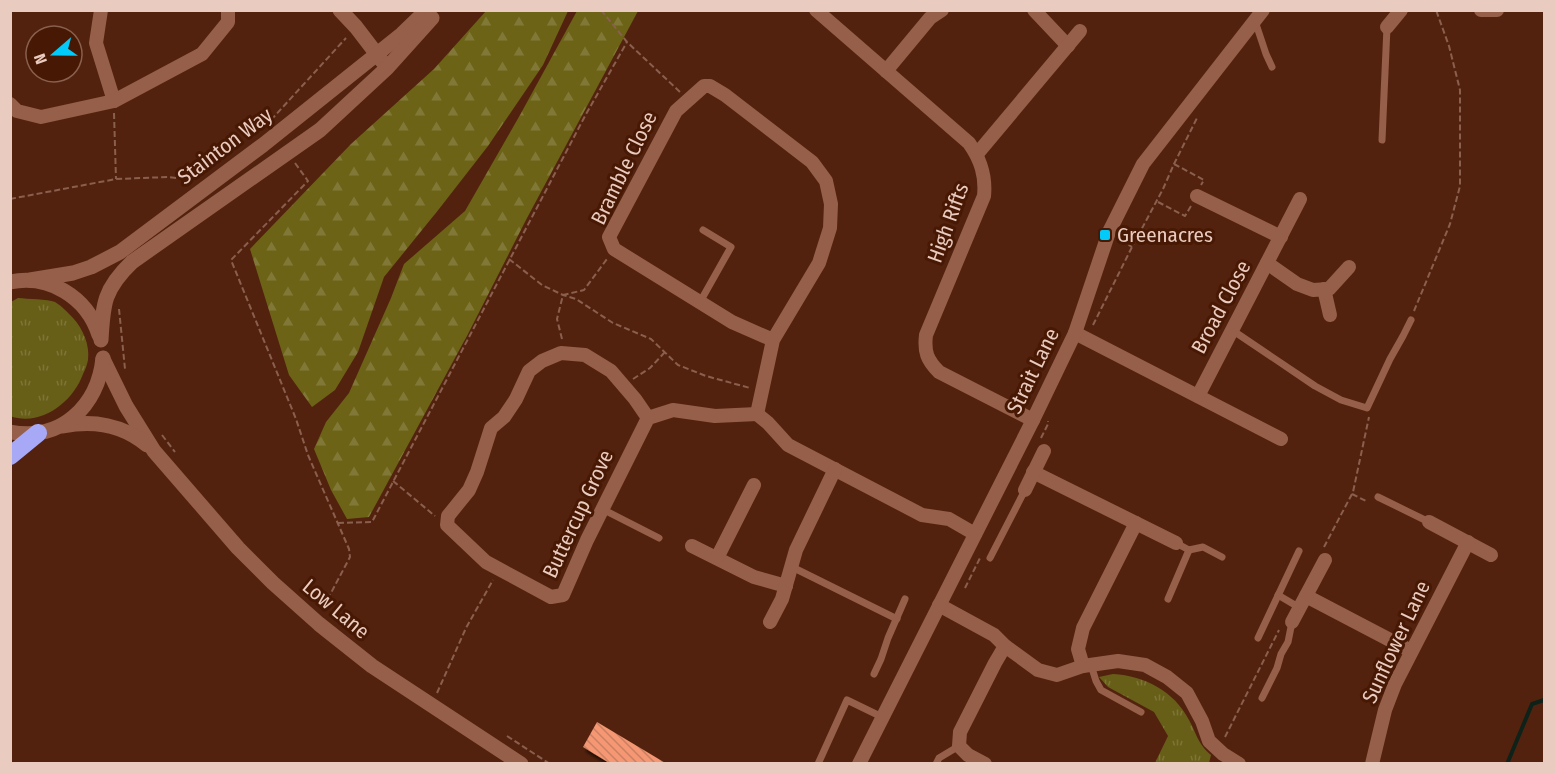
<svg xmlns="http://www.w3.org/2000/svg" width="1555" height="774" font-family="'Fira Sans Condensed',sans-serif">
<defs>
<pattern id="grass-tufts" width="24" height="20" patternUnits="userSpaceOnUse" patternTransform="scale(1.5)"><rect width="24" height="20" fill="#675e18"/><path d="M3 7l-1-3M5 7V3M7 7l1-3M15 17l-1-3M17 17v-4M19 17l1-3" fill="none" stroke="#7d7438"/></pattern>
<pattern id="forest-firs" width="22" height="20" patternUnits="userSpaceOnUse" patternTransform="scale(1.5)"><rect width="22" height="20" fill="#6c6317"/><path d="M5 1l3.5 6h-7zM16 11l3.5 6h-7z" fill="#817837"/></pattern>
<pattern id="building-back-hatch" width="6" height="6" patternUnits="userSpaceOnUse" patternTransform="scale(1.5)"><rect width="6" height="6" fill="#f59772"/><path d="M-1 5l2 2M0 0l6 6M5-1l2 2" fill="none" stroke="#c98064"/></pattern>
<filter id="shadow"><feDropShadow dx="2.5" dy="4.5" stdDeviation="1.5" flood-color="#0009"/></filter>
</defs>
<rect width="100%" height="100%" fill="#53220e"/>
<g fill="url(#grass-tufts)">
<path d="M18,298C28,299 47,299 55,302C62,306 68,313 73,318C83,329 90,345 88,360C87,365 85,370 83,374C73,402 41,427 10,416L11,302Z"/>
<path d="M1113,674C1145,676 1174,691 1189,720C1197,735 1198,744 1211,755L1209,763H1155L1168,736L1154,712L1108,687L1099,677Z"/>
</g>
<g fill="url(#forest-firs)">
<path d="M486,11H568L543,65L488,146L439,209L384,277L358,352L335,390L312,407L289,375L250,249L351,144L434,69Z"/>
<path d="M577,11H638L527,218L469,332L369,517L347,519L331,490L314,449L326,422L349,393L391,298L404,264L465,211L520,115Z"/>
</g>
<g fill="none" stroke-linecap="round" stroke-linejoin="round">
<path stroke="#0f2219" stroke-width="4" d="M1507,764L1532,704L1544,700"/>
</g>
<path fill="url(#building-back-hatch)" filter="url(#shadow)" d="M597,722L667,764H611L583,747Z"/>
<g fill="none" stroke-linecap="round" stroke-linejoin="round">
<g stroke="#895f4e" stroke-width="2" stroke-dasharray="6 3" stroke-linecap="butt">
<path d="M601,10L627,42L680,92"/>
<path d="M114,113L116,179"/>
<path d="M271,120L346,38"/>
<path d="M295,163L308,181L231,260L296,419L308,455L349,549L350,557L323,608"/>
<path d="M1174,164L1204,180L1201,185"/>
<path d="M10,199L116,179L168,177L185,179L204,170"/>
<path d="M1158,202L1185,216L1191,206"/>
<path d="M1121,240L1132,247"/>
<path d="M509,259L542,285L563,295L576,299L613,323L651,339L678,365L706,376L750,388"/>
<path d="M119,309L125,369"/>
<path d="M1414,311L1450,224L1460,186V90L1449,46L1436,10"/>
<path d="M1093,325L1132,247L1163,189L1174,164L1197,118"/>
<path d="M562,339L557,319L563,295L584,290L607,259"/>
<path d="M633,379L650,368L665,352"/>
<path d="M162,435L175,452"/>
<path d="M1041,438L1048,424V421"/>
<path d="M393,481L435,516"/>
<path d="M1352,494L1368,502"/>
<path d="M338,523L372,522L585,116L627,42"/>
<path d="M1324,547L1353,492L1369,417"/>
<path d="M965,588L980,558"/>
<path d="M437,693L466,628L493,580"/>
<path d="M507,736L550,764"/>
<path d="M1225,737L1279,630"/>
</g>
<g stroke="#965f4a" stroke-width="7">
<path d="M1255,21L1266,54L1272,67"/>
<path d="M1382,140L1387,27"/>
<path d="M700,302L731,247L703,230"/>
<path d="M1232,330L1315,386L1341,400L1367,408L1390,359L1403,336L1411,320"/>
<path d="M1378,497L1429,522"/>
<path d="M602,509L659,538"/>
<path d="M1176,543L1189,550L1203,547L1222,557"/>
<path d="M990,558L1025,490"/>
<path d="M792,567L897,619"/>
<path d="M1278,595L1300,608"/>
<path d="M1168,599L1189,550"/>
<path d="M1258,638L1299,551"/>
<path d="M1091,665L1096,681L1101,690L1141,712"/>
<path d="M874,674L881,659L888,638L905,599"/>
<path d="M1262,698L1277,668L1281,654L1288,642L1292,622"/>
<path d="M818,764L847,700L882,717"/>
<path d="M936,764L939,758L959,746"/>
</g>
<g stroke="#965f4a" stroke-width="14">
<path d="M101,10L96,43L114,101"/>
<path d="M816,10L969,143C981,160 986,176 984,196L926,335C924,352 927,360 939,372L1033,420"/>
<path d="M1034,10L1068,46"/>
<path d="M1481,10H1497"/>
<path d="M1387,27L1401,10"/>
<path d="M886,71L930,18L942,10"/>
<path d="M10,104L17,111L41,117L114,101L202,54L228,22V10"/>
<path d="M977,154L1080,31"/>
<path d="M1197,196L1281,237"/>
<path d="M1267,263L1297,284L1313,290L1329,289L1349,267"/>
<path d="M1324,289L1330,315"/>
<path d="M1075,333L1281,439"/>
<path d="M1198,396L1300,199"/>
<path d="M757,414L773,340L819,263L830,228L831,204L826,181L812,162L725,95L710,86H704L676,111L609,237L614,249L732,322L773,340"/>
<path d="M757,414L768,423L788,445L922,515L949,519L975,534"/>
<path d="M648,418L635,399L611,371L585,355L561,353L542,361L529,371L516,399L504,417L491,428L477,472L469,490L448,516L447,525L486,562L551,597L563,595L587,540L648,418L673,410L715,416L757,414"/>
<path d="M1033,472L1176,543"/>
<path d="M1025,490L1044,451"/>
<path d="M1429,522L1491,555"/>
<path d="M692,546L754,577L786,586"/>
<path d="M717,558L754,485"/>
<path d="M1306,596L1411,651"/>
<path d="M939,605L994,635L1005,646L1038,670L1057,675L1083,666L1118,661L1145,665L1167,677L1187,693L1202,721L1209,741L1223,754L1239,764"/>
<path d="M770,622L782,599L796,550L835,469"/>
<path d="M1292,622L1325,560"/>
<path d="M1083,666L1078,649L1083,628L1136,523"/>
<path d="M859,764L1033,420L1075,333L1109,232L1143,164L1263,10"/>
<path d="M985,764L968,755L959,746L960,732L995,663L1005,646"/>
<path d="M1372,764L1385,710L1395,684L1468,542"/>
</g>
<g stroke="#965f4a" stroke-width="15">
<path d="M340,10L356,27L382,61"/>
<path d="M30,280L73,273L91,267L120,252L263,145L402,34L427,10"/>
<path d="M10,282C49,274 87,297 99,335"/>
<path d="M101,340C103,303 104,289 132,262L320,130L387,68L432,18"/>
<path d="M103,359L126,406L154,451L238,548L273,583L319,624L372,666L521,764"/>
<path d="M63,426C93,420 123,425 147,445"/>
<path d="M10,432C61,442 98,406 103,358"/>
</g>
<path stroke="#a7a9f7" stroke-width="18" d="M10,456L38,433"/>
</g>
<rect fill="#02cbf9" stroke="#471803" stroke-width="2" x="1099" y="229" width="12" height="12" rx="3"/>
<g text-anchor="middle" stroke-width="6" stroke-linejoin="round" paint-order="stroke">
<g font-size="21" fill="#eacbbf" stroke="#471803">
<text transform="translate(225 146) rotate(-37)" y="7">Stainton Way</text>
<text transform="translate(624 168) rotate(-64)" y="7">Bramble Close</text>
<text transform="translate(948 223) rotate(-70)" y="7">High Rifts</text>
<text transform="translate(1221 307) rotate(-62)" y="7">Broad Close</text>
<text transform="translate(1033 371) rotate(-64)" y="7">Strait Lane</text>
<text transform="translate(578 514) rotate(-65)" y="7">Buttercup Grove</text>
<text transform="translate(336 609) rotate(40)" y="7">Low Lane</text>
<text transform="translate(1396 642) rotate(-65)" y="7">Sunflower Lane</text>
</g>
<g font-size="21" fill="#eacbbf" stroke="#471803" text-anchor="start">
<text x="1117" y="242">Greenacres</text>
</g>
</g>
<rect width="1555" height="774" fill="none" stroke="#eacbbf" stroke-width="24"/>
<g transform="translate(54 54) rotate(250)"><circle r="28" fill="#471803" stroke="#88604e" stroke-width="1.5"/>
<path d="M0-4.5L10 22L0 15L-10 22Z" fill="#02cbf9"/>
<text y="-9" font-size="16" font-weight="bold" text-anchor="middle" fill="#eacbbf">N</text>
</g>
</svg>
